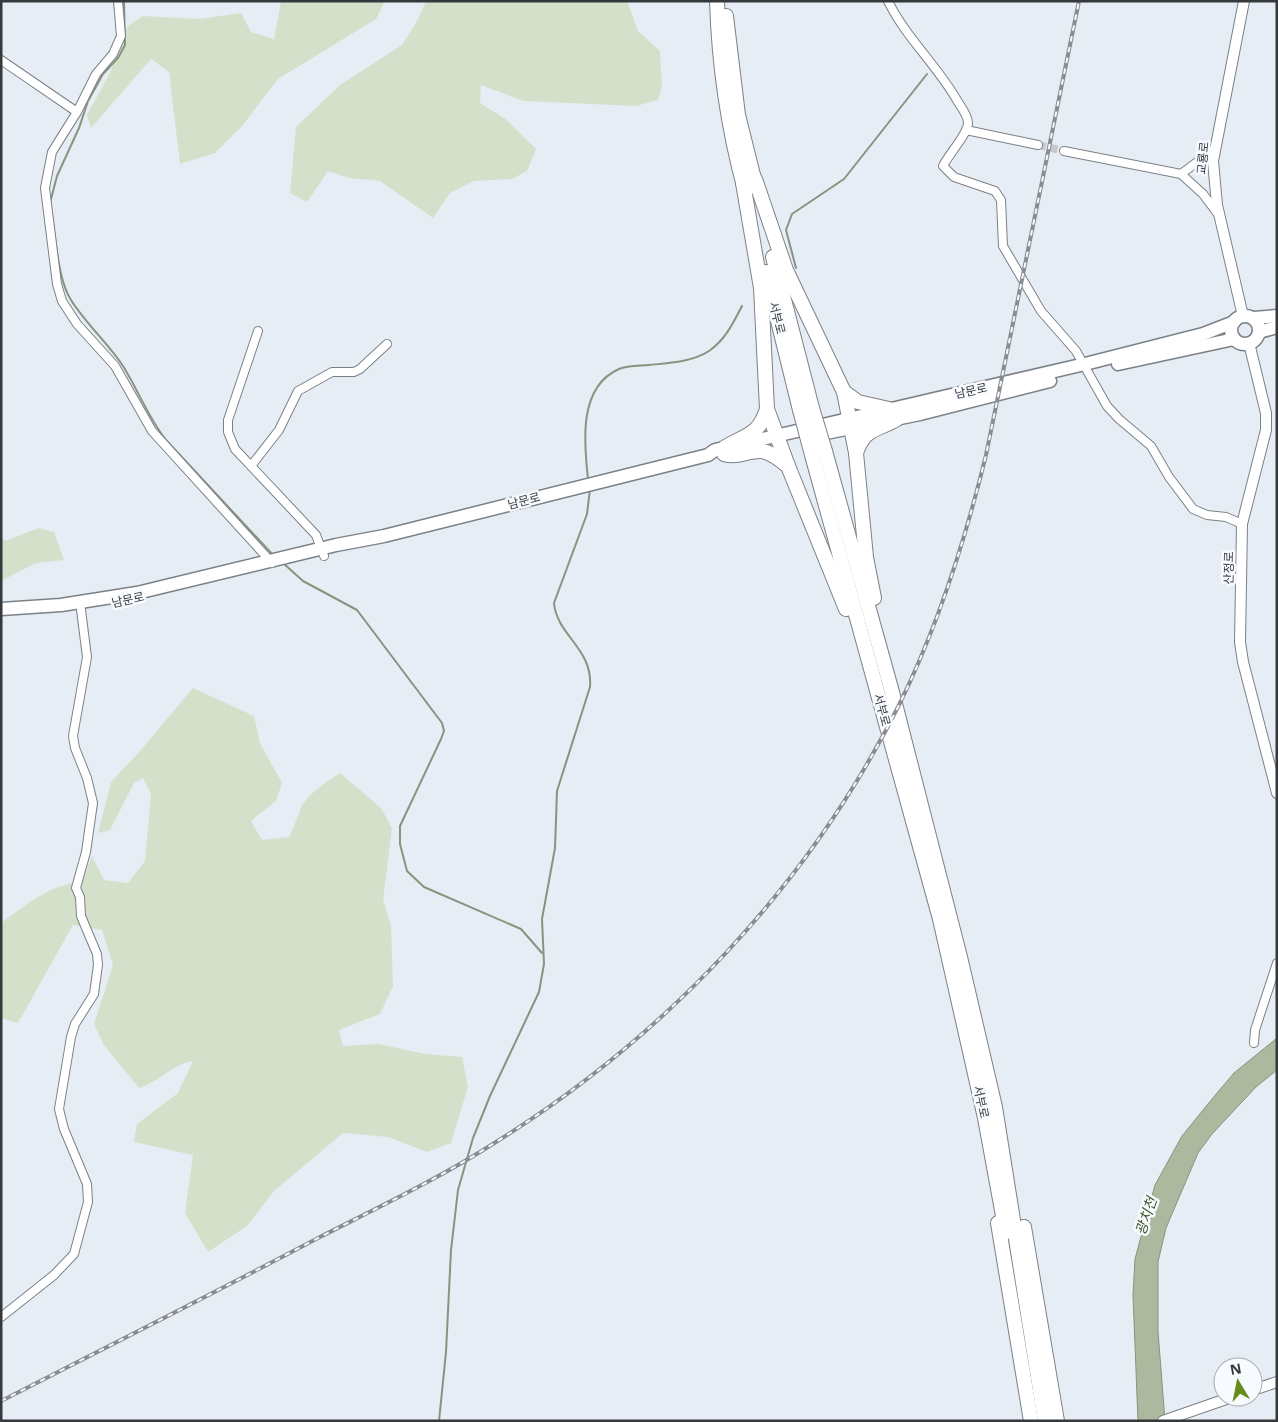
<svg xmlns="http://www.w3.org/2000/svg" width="1278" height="1422" font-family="'Open Sans','Noto Sans KR',sans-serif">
<rect width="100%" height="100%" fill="#e7edf4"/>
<g fill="#d5e0cb">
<path d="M281,1H385L376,19L278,79L242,126L215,153L180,164L169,72L151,59L91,128L87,115L110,73L128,26L143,16L199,19L241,13L251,32L274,39Z"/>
<path d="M426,1H627L638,31L660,51L662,87L658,100L636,106L523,101L481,85L480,103L507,120L536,149L527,171L512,179L474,181L450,193L433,218L380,181L349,178L328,171L307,202L290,193L296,127L340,85L402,45L417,21Z"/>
<path d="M39,528L54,532L64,560L36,563L1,581V535L5,541Z"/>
<path d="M193,688L254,716L260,743L282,783L276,801L251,821L262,840L289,837C294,827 297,818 301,808C305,796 329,780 340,773L381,808L392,828L383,900L391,925L393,986L380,1014L339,1030L343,1046L379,1044L425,1054L462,1057L468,1087L451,1143L427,1152L388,1137L343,1133L274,1191L247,1226L208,1252L185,1213L193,1155L134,1142L137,1124L178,1093L193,1061C173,1064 159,1082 139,1088L104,1045L94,1024L113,965L102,930L73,925L18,1023L1,1018V923C26,905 50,884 82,882L92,856L104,880L128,883L145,861L151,794L143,778L134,783L110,830L98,833L111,782L140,751Z"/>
</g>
<path fill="#acb99e" stroke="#899380" d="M1277,1038V1070L1256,1087L1212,1134L1198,1153L1166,1228L1158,1262V1331L1165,1421H1138L1133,1295L1135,1259L1155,1185L1182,1136L1212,1099L1234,1073Z"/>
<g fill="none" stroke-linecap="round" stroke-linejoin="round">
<g stroke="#899380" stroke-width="2">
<path d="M50,203L57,176L79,128L88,101L103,74L118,58L125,45L124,1"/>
<path d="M51,210C56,235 57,278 71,300C86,324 108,343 123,366C138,390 148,417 166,440L273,555"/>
<path d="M796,268L786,230L792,214L844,179L927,74"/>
<path d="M588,479C584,443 578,387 619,369C628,365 640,366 649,365C669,363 692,362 709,351C726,339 733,323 742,306"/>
<path d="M283,563L303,581L357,610L442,723L444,731L441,739L400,826V844L407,871L424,887L521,929L542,953"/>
<path d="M439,1421L446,1352L451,1250L458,1190L473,1138L490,1096L539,992L544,964L542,919L555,848L557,791L590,687C593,648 557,636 554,603L587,514L590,489"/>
</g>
<path stroke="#c4c9cf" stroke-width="8" stroke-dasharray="8 4" stroke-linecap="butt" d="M1038,145L1064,151"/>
<defs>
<g id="minor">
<path d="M888,1C906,38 938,66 958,102C962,108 968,116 968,123C968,134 948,155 943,166L954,177L995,191L1001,200L1003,246L1041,311L1076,351L1107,406L1119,419L1151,446L1169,477L1193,509L1207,515L1226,517L1242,524"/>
<path d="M1,60L77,112L52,152L45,188L57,284L62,301L77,324L115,366L152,431L272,563"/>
<path d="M77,112L96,74L113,54L121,36L118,1"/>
<path d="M966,130L1038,145"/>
<path d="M1216,148L1181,174L1203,194L1218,214"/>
<path d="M1064,151L1181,174"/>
<path d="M258,331L228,420V432L235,449L316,535L324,556"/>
<path d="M251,466L279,430L298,391L332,372H354L360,369L387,344"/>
<path d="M1254,1043L1255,1030L1277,963"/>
<path d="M1,1317L54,1275L74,1254L88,1202L87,1184L64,1129L59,1109L71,1037L75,1024L94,994L98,965L97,954L81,916L80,897L76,888L86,852L93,803L87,778L75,748L73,736L87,657L80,602"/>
</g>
<g id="tertiary">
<path d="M1243,316L1217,205L1213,161L1244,1"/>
<path d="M1249,343L1266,413V430L1242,524L1240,642L1243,662L1277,793"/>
<path d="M1253,1390L1277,1382"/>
<path d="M1163,1421L1232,1397"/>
</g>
<g id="primary">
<circle cx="1245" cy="330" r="14"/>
<path d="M1254,318L1277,316"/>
<path d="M1259,332L1277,327"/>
<path d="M1118,364L1234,339"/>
<path d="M811,436L920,414L1050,381"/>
<path d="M1,609L61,605L137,593L336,545L384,536L708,455L715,450L1085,364L1203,334L1234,322"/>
</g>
<g id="trunk">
<path d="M717,1C719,65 728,128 745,190"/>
<path d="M726,16L738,115L756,187"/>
<path d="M755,179L786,270L844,392L856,453L866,557L874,598"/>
<path d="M743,183L761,288L767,409L788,466L846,609"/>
<path d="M773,257L812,408"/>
<path d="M766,272L800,410"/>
<path d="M844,392L858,402L889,409"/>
<path d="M724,448C746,434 758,437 767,409"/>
<path d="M825,451L892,692L960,957L995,1107L1045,1421"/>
<path d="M856,453C865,427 877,431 897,419"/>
<path d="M724,454C737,458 747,451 760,451C770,451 780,460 788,466"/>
<path d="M812,455L940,919L985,1118L1006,1232"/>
<path d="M998,1223L1031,1421"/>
<path d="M1024,1227L1057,1421"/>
</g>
</defs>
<use href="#minor" stroke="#7b8187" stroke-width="10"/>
<use href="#tertiary" stroke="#7b8187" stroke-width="12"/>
<use href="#primary" stroke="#7b8187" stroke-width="15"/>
<use href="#trunk" stroke="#7b8187" stroke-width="16"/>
<use href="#minor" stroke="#fff" stroke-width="8"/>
<use href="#tertiary" stroke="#fff" stroke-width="10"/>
<use href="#primary" stroke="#fff" stroke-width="12"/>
<use href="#trunk" stroke="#fff" stroke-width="14"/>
<defs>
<path id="rail" d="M1,1401C107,1347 214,1293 320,1237C379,1207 440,1178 496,1142C666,1036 809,885 899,705C938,626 965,541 986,455L1079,1"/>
</defs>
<use href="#rail" stroke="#898d92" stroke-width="4"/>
<use href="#rail" stroke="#f7faff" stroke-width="2" stroke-dasharray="5.5" stroke-linecap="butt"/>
<defs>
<g id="trunk-bridge">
<path d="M812,408L825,451"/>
<path d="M800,410L812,455"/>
</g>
</defs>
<use href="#trunk-bridge" stroke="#7b8187" stroke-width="16" stroke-linecap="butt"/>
<use href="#trunk-bridge" stroke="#fff" stroke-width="14"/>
</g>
<g text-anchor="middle" stroke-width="5" stroke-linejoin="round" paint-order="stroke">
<g font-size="12" fill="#36393b" stroke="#f7faff">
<text transform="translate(1203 158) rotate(-84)" y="4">교룡로</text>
<text transform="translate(777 318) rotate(76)" y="4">서부로</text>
<text transform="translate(971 391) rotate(-13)" y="4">남문로</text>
<text transform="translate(524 501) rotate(-15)" y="4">남문로</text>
<text transform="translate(1229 568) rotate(-89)" y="4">산정로</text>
<text transform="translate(128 600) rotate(-13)" y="4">남문로</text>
<text transform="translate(882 710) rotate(75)" y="4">서부로</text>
<text transform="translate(981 1102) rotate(77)" y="4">서부로</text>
</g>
<g font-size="14" font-style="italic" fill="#415429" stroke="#f7faff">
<text transform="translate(1146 1216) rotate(-71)" y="5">광치천</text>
</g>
</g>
<rect width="1278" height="1422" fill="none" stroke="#36393b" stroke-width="5"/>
<g transform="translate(1238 1382) rotate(350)"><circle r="24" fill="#f7faff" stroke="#aaadb1"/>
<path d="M0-4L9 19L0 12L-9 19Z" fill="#638c1b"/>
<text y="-8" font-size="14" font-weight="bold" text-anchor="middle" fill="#36393b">N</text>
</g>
</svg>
